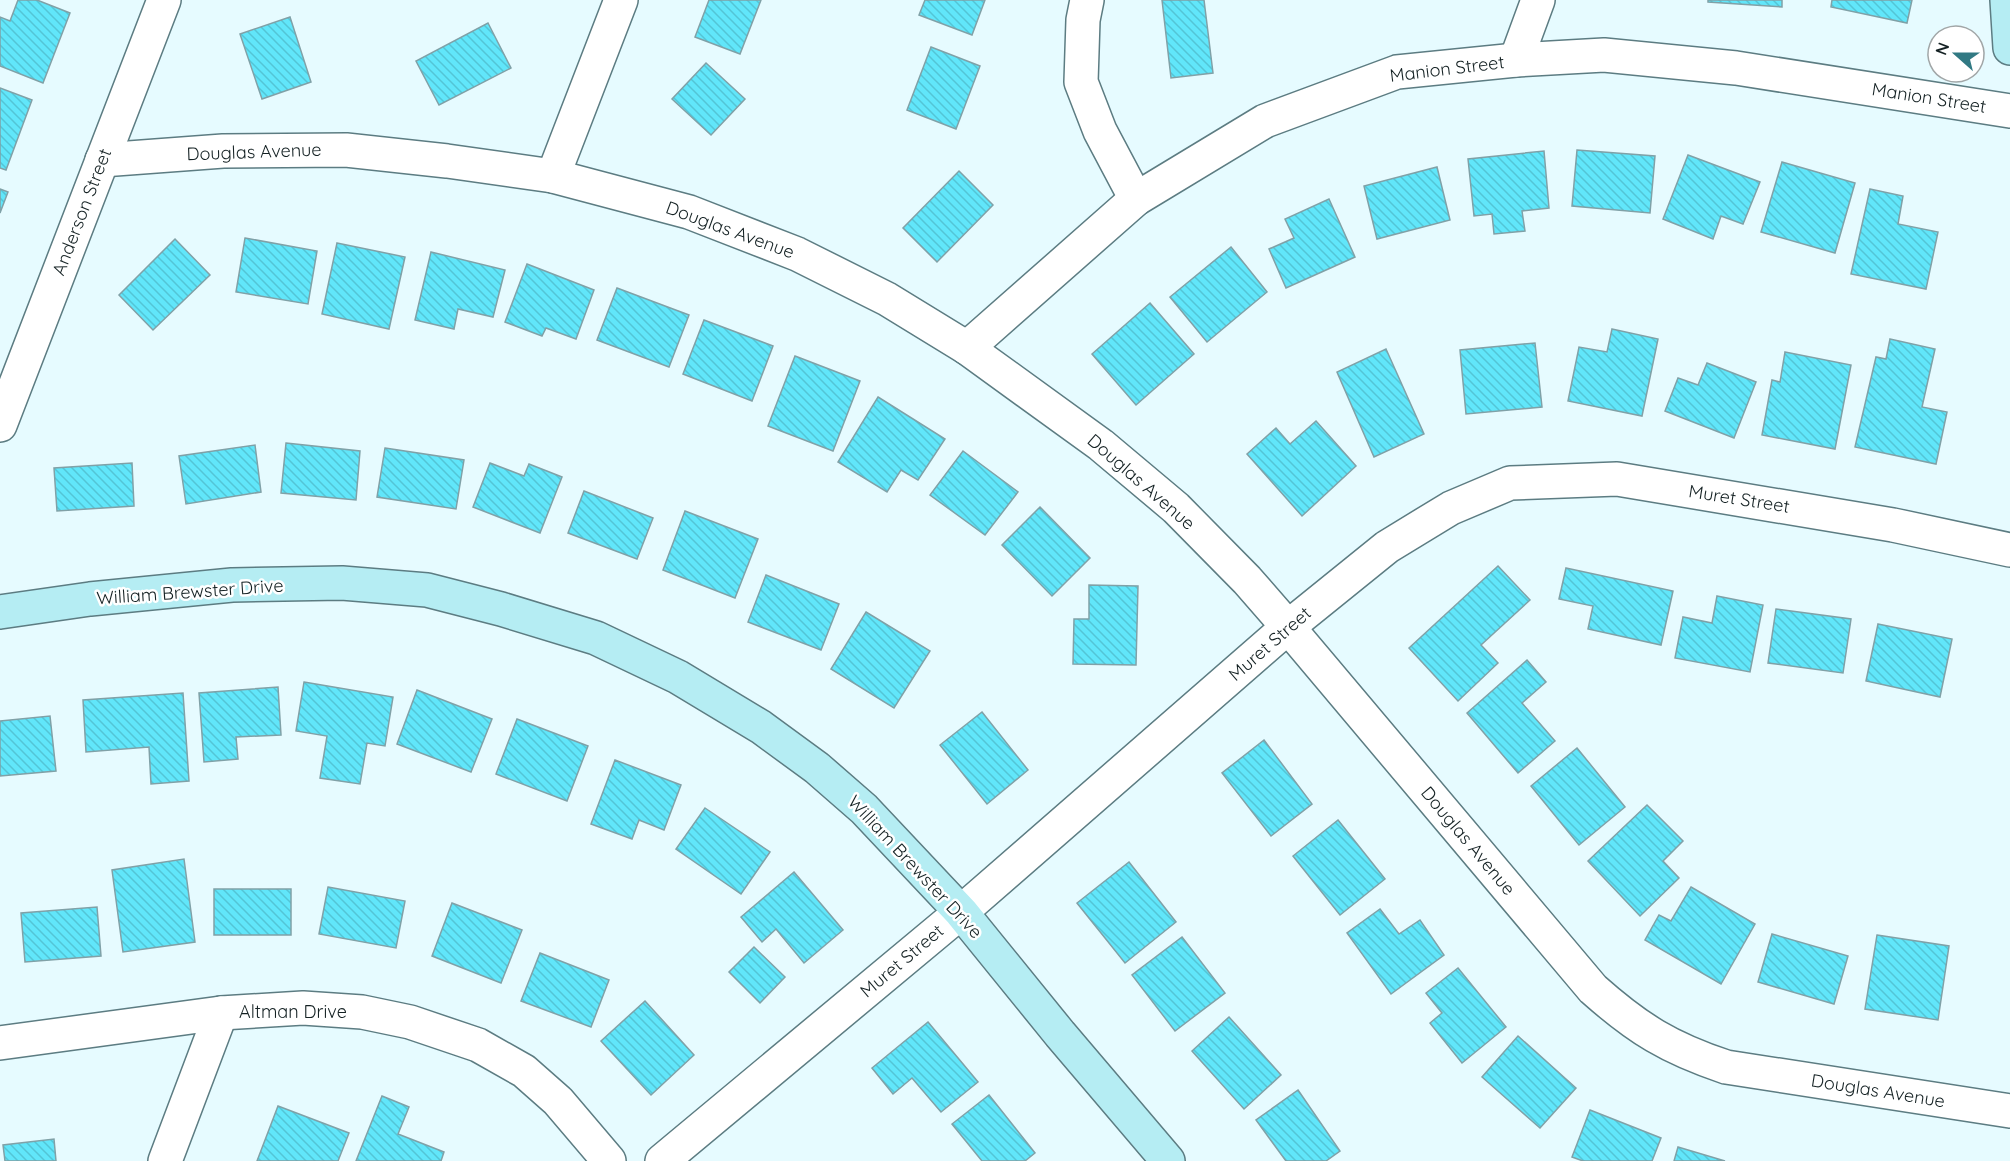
<svg xmlns="http://www.w3.org/2000/svg" width="2010" height="1161" font-family="Quicksand,sans-serif">
<defs>
<pattern id="building-back-hatch" width="6" height="6" patternUnits="userSpaceOnUse" patternTransform="scale(1.5)"><rect width="6" height="6" fill="#61e6fa"/><path d="M-1 5l2 2M0 0l6 6M5-1l2 2" fill="none" stroke="#53c5d6"/></pattern>
</defs>
<rect width="100%" height="100%" fill="#e6fbff"/>
<g fill="url(#building-back-hatch)" stroke="#80a1a7" stroke-width="1.5">
<path d="M18,0H37L70,13L43,83L0,66V17L10,21Z"/>
<path d="M709,0H761L740,54L695,37Z"/>
<path d="M925,0H985L972,35L919,15Z"/>
<path d="M1162,0H1204L1213,73L1171,78Z"/>
<path d="M1708,0H1782V7L1708,2Z"/>
<path d="M1832,0H1912L1907,23L1831,7Z"/>
<path d="M290,17L311,82L262,99L240,34Z"/>
<path d="M488,23L511,68L439,105L416,61Z"/>
<path d="M931,47L980,66L956,129L907,110Z"/>
<path d="M706,63L745,99L711,135L672,99Z"/>
<path d="M0,88L32,100L6,170L0,168Z"/>
<path d="M1577,150L1655,156L1650,213L1572,206Z"/>
<path d="M1544,151L1549,208L1522,211L1525,231L1494,234L1492,214L1474,216L1468,159Z"/>
<path d="M1688,155L1760,182L1743,224L1721,216L1713,239L1663,219Z"/>
<path d="M1782,162L1855,183L1835,253L1761,232Z"/>
<path d="M1437,167L1450,220L1377,239L1364,186Z"/>
<path d="M959,171L993,205L937,262L903,228Z"/>
<path d="M0,189L8,192L0,213Z"/>
<path d="M1870,189L1903,196L1898,224L1938,232L1926,289L1851,274Z"/>
<path d="M1329,199L1355,257L1286,288L1269,249L1294,238L1285,219Z"/>
<path d="M245,238L317,251L308,304L236,292Z"/>
<path d="M175,239L210,275L153,330L119,295Z"/>
<path d="M337,243L405,257L389,329L322,314Z"/>
<path d="M1231,247L1267,292L1207,342L1170,297Z"/>
<path d="M431,252L505,270L493,317L458,309L454,329L415,320Z"/>
<path d="M527,264L594,290L576,339L546,328L542,336L505,322Z"/>
<path d="M617,288L689,315L669,367L597,340Z"/>
<path d="M1150,303L1194,354L1136,405L1092,354Z"/>
<path d="M704,320L773,346L752,401L683,374Z"/>
<path d="M1612,329L1658,339L1642,416L1568,401L1579,347L1607,352Z"/>
<path d="M1890,339L1935,349L1922,407L1947,412L1936,464L1855,447L1876,357L1886,359Z"/>
<path d="M1535,343L1542,407L1466,414L1460,350Z"/>
<path d="M1386,349L1424,434L1374,457L1337,372Z"/>
<path d="M1785,352L1851,365L1835,449L1762,435L1772,380L1780,382Z"/>
<path d="M795,356L860,381L833,451L768,426Z"/>
<path d="M1707,363L1756,382L1734,438L1665,411L1678,378L1698,385Z"/>
<path d="M878,397L945,439L918,480L901,470L887,492L838,462Z"/>
<path d="M1316,421L1356,466L1302,516L1247,454L1276,428L1290,444Z"/>
<path d="M286,443L360,451L356,500L281,493Z"/>
<path d="M255,445L261,492L186,504L179,456Z"/>
<path d="M385,448L464,460L456,509L377,497Z"/>
<path d="M963,451L1018,492L985,535L930,495Z"/>
<path d="M132,463L134,506L57,511L54,468Z"/>
<path d="M490,463L524,476L529,464L562,477L540,533L473,507Z"/>
<path d="M584,491L653,518L637,559L568,533Z"/>
<path d="M1040,507L1090,558L1052,596L1002,545Z"/>
<path d="M685,511L758,539L735,598L663,570Z"/>
<path d="M1498,566L1530,600L1481,645L1498,663L1458,701L1409,648Z"/>
<path d="M1566,568L1673,591L1661,645L1588,629L1593,606L1559,599Z"/>
<path d="M766,575L839,604L821,650L748,622Z"/>
<path d="M1089,585L1138,586L1136,665L1073,664L1074,619H1089Z"/>
<path d="M1717,596L1763,605L1750,672L1675,658L1683,617L1712,623Z"/>
<path d="M1776,609L1851,619L1843,673L1768,663Z"/>
<path d="M866,612L930,651L894,708L831,669Z"/>
<path d="M1878,624L1952,639L1940,697L1866,681Z"/>
<path d="M1527,660L1546,682L1522,703L1555,741L1518,773L1467,713Z"/>
<path d="M304,682L393,697L385,746L367,743L360,784L320,778L327,736L296,731Z"/>
<path d="M278,687L281,735L236,737L238,759L204,762L199,693Z"/>
<path d="M417,690L492,719L471,772L397,744Z"/>
<path d="M183,693L189,781L151,784L149,747L86,752L83,700Z"/>
<path d="M982,712L1028,770L987,804L940,745Z"/>
<path d="M50,716L56,771L0,776V721Z"/>
<path d="M517,719L588,746L567,801L496,774Z"/>
<path d="M1264,740L1312,804L1271,836L1222,773Z"/>
<path d="M1577,748L1625,807L1579,845L1531,786Z"/>
<path d="M615,760L681,785L664,830L639,820L632,839L591,824Z"/>
<path d="M1647,805L1683,841L1663,861L1679,878L1640,916L1588,861Z"/>
<path d="M705,808L770,852L741,894L676,849Z"/>
<path d="M1338,820L1385,879L1340,915L1293,856Z"/>
<path d="M184,859L195,942L123,952L112,870Z"/>
<path d="M1129,862L1176,922L1125,963L1077,903Z"/>
<path d="M794,872L843,930L804,963L776,929L762,942L741,917Z"/>
<path d="M328,887L405,901L396,948L319,934Z"/>
<path d="M1691,887L1755,924L1721,984L1645,940L1659,915L1671,921Z"/>
<rect x="214" y="889" width="77" height="46"/>
<path d="M452,903L522,930L501,983L432,956Z"/>
<path d="M97,907L101,956L25,962L21,913Z"/>
<path d="M1380,909L1399,934L1420,920L1444,955L1391,994L1347,933Z"/>
<path d="M1772,934L1848,956L1834,1004L1758,982Z"/>
<path d="M1877,935L1949,946L1938,1020L1865,1009Z"/>
<path d="M1182,937L1225,993L1175,1031L1132,975Z"/>
<path d="M754,947L785,977L760,1003L729,972Z"/>
<path d="M540,953L609,980L591,1027L521,1001Z"/>
<path d="M1458,968L1506,1027L1462,1063L1430,1023L1442,1013L1426,993Z"/>
<path d="M645,1001L694,1055L651,1095L601,1041Z"/>
<path d="M1229,1017L1281,1075L1244,1109L1192,1051Z"/>
<path d="M928,1022L978,1082L941,1112L912,1078L893,1094L872,1068Z"/>
<path d="M1518,1036L1576,1088L1540,1128L1482,1077Z"/>
<path d="M1298,1090L1340,1151L1326,1161H1286L1256,1120Z"/>
<path d="M989,1095L1035,1153L1025,1161H982L952,1124Z"/>
<path d="M382,1096L409,1107L398,1134L444,1152L441,1161H356Z"/>
<path d="M278,1106L349,1133L338,1161H257Z"/>
<path d="M1590,1110L1661,1138L1652,1161H1583L1572,1157Z"/>
<path d="M54,1139L56,1161H5L3,1145Z"/>
<path d="M1678,1147L1725,1161H1674Z"/>
</g>
<g fill="none" stroke-linecap="round" stroke-linejoin="round">
<defs>
<g id="street">
<path d="M1087,0L1083,20L1081,82L1100,131L1136,199"/>
<path d="M1516,60L1538,0"/>
<path d="M102,160L223,151L346,150L447,161L553,176L689,212L797,254L887,299L967,348L1101,445L1176,508L1247,580L1288,627L1593,989C1638,1029 1669,1048 1726,1067L2010,1111"/>
<path d="M553,176L621,0"/>
<path d="M967,348L1136,199L1265,121L1397,72L1516,60L1604,55L1736,68L2010,111"/>
<path d="M0,425L164,0"/>
<path d="M0,1043L221,1013L303,1008L362,1012L410,1022L478,1045L524,1071L558,1101L609,1161"/>
<path d="M165,1161L221,1013"/>
<path d="M662,1161L961,912L1288,627L1387,547L1451,508L1510,483L1617,479L1893,525L2010,550"/>
</g>
<g id="secondary">
<path d="M2007,0L2010,48"/>
<path d="M0,612L90,599L232,585L342,583L427,590L501,609L596,638L678,677L761,727L817,768L864,809L961,912L1060,1034L1168,1161"/>
</g>
</defs>
<use href="#street" stroke="#5c7c82" stroke-width="36"/>
<use href="#secondary" stroke="#5c7c82" stroke-width="36"/>
<use href="#street" stroke="#fff" stroke-width="33"/>
<use href="#secondary" stroke="#b5edf3" stroke-width="33"/>
</g>
<g text-anchor="middle" stroke-width="5" stroke-linejoin="round" paint-order="stroke">
<g font-size="18" fill="#142123" stroke="#fff">
<text transform="translate(1447 69) rotate(-7)" y="6">Manion Street</text>
<text transform="translate(1929 98) rotate(9)" y="6">Manion Street</text>
<text transform="translate(254 152) rotate(-2)" y="6">Douglas Avenue</text>
<text transform="translate(82 212) rotate(-69)" y="6">Anderson Street</text>
<text transform="translate(730 230) rotate(20)" y="6">Douglas Avenue</text>
<text transform="translate(1141 482) rotate(41)" y="6">Douglas Avenue</text>
<text transform="translate(1739 499) rotate(9)" y="6">Muret Street</text>
<text transform="translate(190 592) rotate(-4)" y="6">William Brewster Drive</text>
<text transform="translate(1270 644) rotate(-41)" y="6">Muret Street</text>
<text transform="translate(1468 841) rotate(50)" y="6">Douglas Avenue</text>
<text transform="translate(915 867) rotate(47)" y="6">William Brewster Drive</text>
<text transform="translate(902 961) rotate(-40)" y="6">Muret Street</text>
<text x="293" y="1018">Altman Drive</text>
<text transform="translate(1878 1091) rotate(9)" y="6">Douglas Avenue</text>
</g>
</g>
<g transform="translate(1956 54) rotate(291)"><circle r="28" fill="#ffffff" stroke="#a1a6a7" stroke-width="1.5"/>
<path d="M0-4.5L10 22L0 15L-10 22Z" fill="#317983"/>
<text y="-9" font-size="16" font-weight="bold" text-anchor="middle" fill="#142123">N</text>
</g>
</svg>
